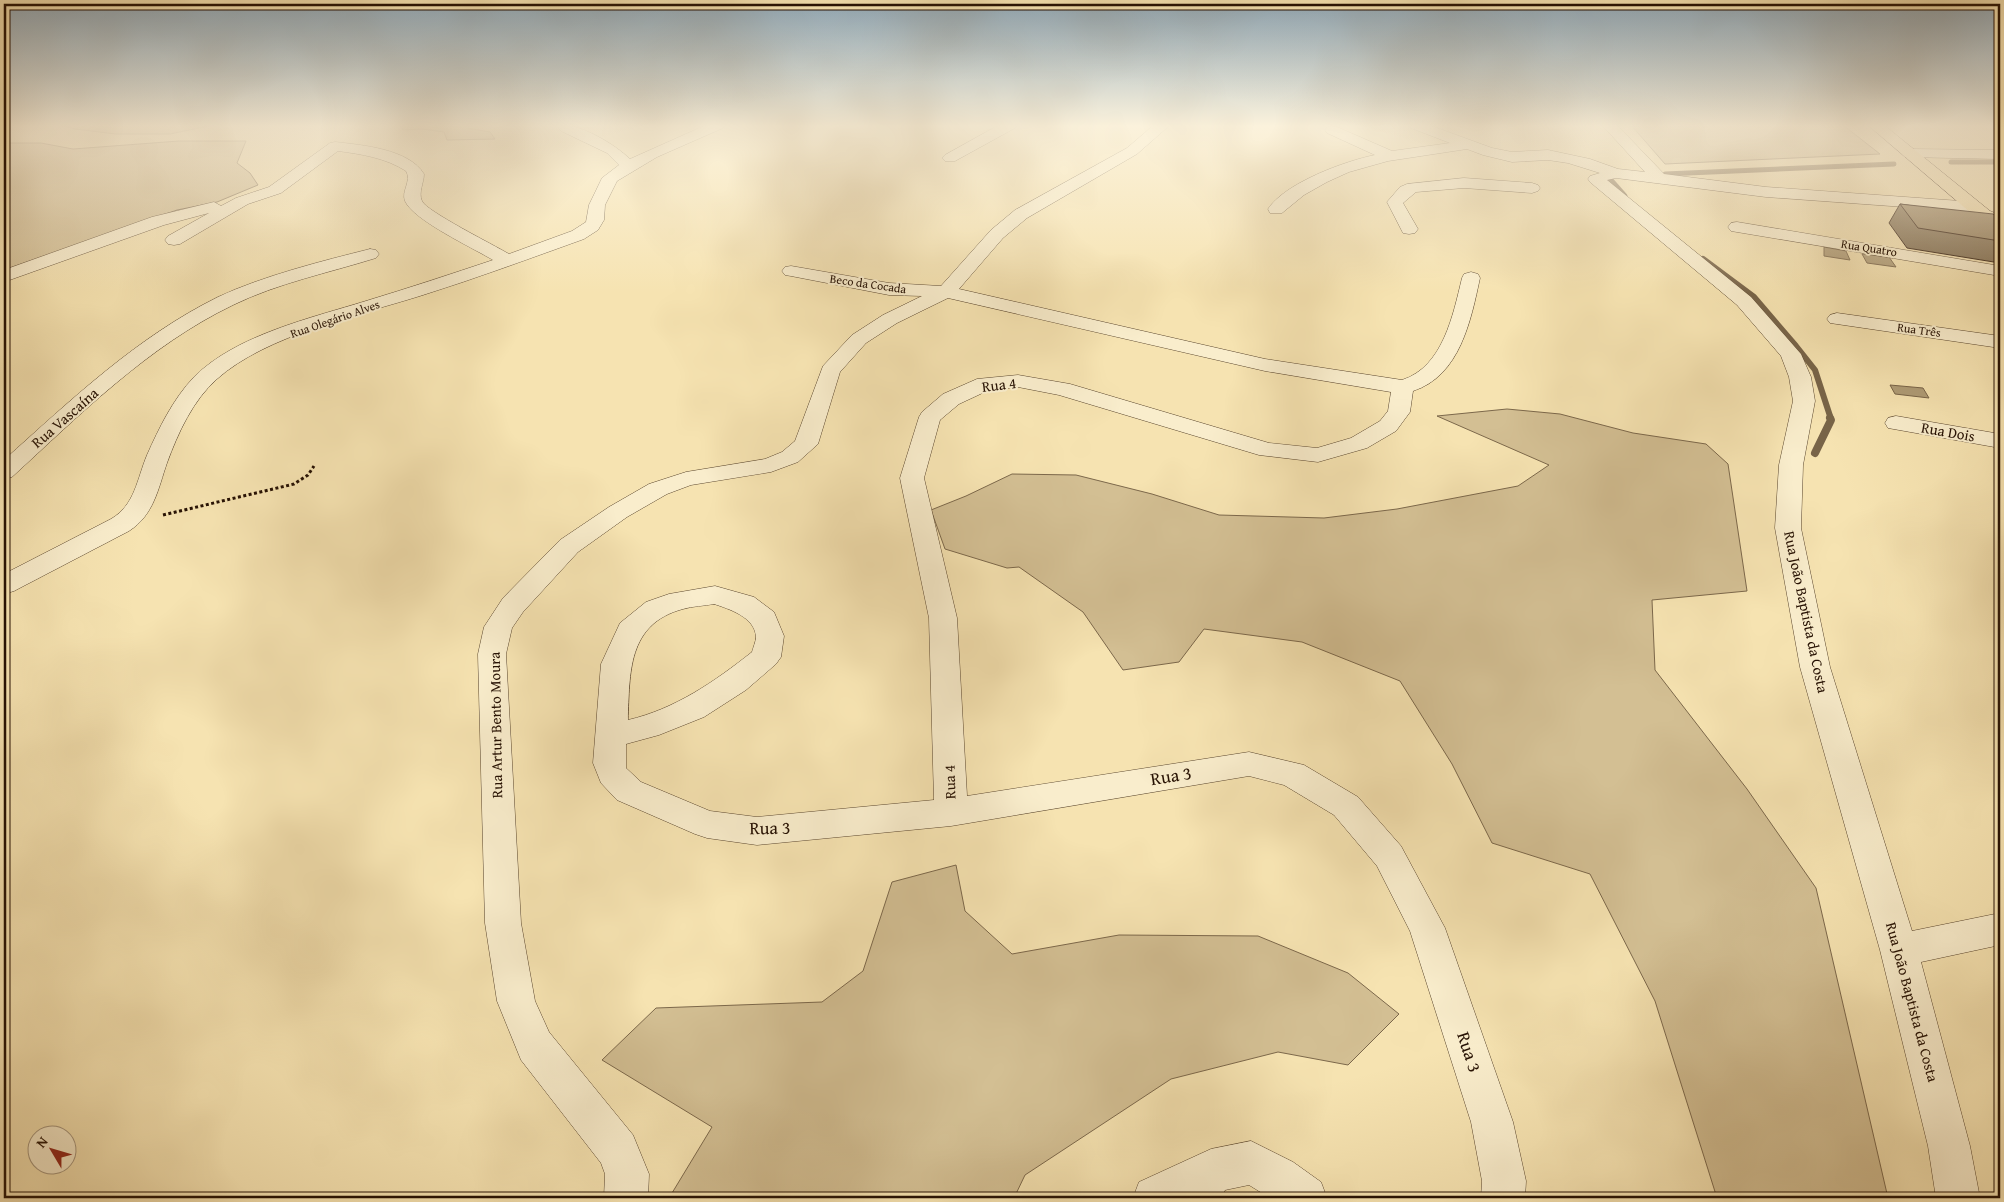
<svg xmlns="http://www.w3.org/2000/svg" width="2004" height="1202" font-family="'Gentium Book Plus',serif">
<rect width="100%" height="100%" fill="#f6e3b1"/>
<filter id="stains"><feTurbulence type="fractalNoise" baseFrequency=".004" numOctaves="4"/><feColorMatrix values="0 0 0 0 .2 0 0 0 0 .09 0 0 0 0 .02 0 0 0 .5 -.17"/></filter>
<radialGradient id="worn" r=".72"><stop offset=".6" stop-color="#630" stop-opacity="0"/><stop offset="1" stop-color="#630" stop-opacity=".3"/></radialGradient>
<g fill="#d3bf93" stroke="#7c684b">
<path d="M60,125H213L170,134H116L75,129Z"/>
<path d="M400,125H471L467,128L490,132L495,139L447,140L444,132L422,129L403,130Z"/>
<path d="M1631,125H1843L1880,154L1665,164Z"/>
<path d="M179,141H246L237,163L250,173L258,185L217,202L177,210L4,270V143H41L73,149Z"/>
<path d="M1507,409L1560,414L1633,433L1706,444L1728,464L1747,591L1652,600L1655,670L1747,789L1816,888L1888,1198H1717L1655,1001L1590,874L1492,843L1452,764L1400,681L1302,642L1204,629L1179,662L1123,670L1083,612L1019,567L1007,568L945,549L931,510L966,496L1012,474L1076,475L1152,494L1219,515L1324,518L1397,509L1518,486L1549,465L1437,416Z"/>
<path d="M956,865L965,911L1012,954L1119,935L1258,936L1348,973L1399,1014L1348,1065L1278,1052L1171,1079L1025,1175L1014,1198H669L712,1127L602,1060L656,1008L822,1002L863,971L892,882Z"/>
</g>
<g fill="#af9c76" stroke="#786448">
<path d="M1824,247L1846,251L1850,260L1824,256Z"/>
<path d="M1862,254L1889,257L1896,267L1867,263Z"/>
<path d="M1890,385L1923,388L1929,398L1895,394Z"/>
</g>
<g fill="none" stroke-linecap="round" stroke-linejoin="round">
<g stroke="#786448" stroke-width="5">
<path d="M1951,162H2000"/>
<path d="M1665,174L1894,164"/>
<path d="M1610,179L1625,196"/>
</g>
<path stroke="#786448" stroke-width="6" d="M1703,259L1754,297L1796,346L1815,370L1831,419"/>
<path stroke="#786448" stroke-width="8" d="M1815,453L1831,420L1830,418"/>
<defs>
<g id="minor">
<path d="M561,125C583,125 614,144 630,159L706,125H725L723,128L657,157L617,181L605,205L604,220L598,230L584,239C531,258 477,278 423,295C360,315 266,335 217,379C193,400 178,433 167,463C158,489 154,515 129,531L14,591L4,594V574L111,519C135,505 137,479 147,455C159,428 173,399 194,377C236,335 311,318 366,301C409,288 451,274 493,260C473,248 413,220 405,201C401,191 412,181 406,171C386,158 361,154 338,151L281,193L248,204L180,244L174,245L168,244L165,240L168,236L209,213L164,225L4,282V270L152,217L214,202L221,206L236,198L269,187L330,143L335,142C362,145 409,149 424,174C424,183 418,192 422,201C426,211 494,245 509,254L572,231L586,222L589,205L602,178L619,165L607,153L561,131L559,128Z"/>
<path d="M999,125H1017L1015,128L955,161H945L942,158L945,155Z"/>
<path d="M1154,125H1170L1137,154L1027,218L1003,238L959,289L1265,359L1402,380C1443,367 1453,315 1462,278L1464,274L1471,272L1478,274L1480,278C1471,320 1460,376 1413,391L1410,412L1396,431L1367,448L1318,462L1259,455L1059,395L1018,387L989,390L959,404L940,420L924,478L957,618L967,796L1249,752L1304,765L1358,797L1401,846L1445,928L1513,1122L1526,1181L1525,1198H1481L1482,1181L1471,1122L1410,931L1377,866L1334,815L1284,785L1249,776L951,826L757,845L707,838L695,834L617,800L601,783L593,763L601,664L620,623L646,602L669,594L715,586L754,597L774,612L784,636L781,657L776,664L746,690L704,717L659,735L626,744V768L641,782L710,811L757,817L934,800L929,618L900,478L919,417L922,412L943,394L977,379L1018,375L1070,384L1269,443L1317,448L1351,438L1380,421L1388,411L1391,392L1265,371L948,298L897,323L866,343L840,372L818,444L798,462L771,472L691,485L667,494L627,517L578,552L523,612L512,628L506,654L521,923L535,1001L549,1032L633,1135L649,1174L648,1198H604L605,1174L601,1163L521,1060L497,1001L485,923L478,654L484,627L503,598L560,540L609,507L649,484L686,472L765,459L782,452L795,441L823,366L852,335L883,315L922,296L889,295L791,276L785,275L782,271L785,267L791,266L889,283L941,286L991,230L1015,210L1127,148ZM714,604C729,609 755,617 756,637C756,641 753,648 752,652C714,682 675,709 628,720C630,673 627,624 683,609C693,606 704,606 714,604Z"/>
<path d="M1409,125H1429L1492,148L1512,152L1548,150L1590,159L1618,169L1645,172L1602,125H1617L1664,174L1766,187L1974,202L1980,203L1982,207L1980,211L1974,212L1766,197L1616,178L1607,180L1751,297L1801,354L1811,377L1815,401L1803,465L1801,528L1830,667L1912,931L2000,913V945L1921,962L1970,1146L1980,1198H1936L1928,1146L1880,950L1800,667L1775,528L1779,465L1793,401L1789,377L1781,356L1737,305L1590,182L1588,179L1590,176L1600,173L1568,163L1548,160L1512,162L1483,155L1467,149L1388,161L1349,172L1327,182L1304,195L1282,213H1270L1268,209C1285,183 1345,161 1375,155L1327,133L1325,130L1327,127H1337L1392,151L1450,143L1411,128Z"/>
<path d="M1910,149L2000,150V159L1905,157L1902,154L1905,151Z"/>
<path d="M1464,178L1532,183L1538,185L1540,188L1538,191L1532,193L1464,188L1416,192L1403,203L1418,229L1415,233L1409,234L1403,233L1387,202L1400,187L1407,184Z"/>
<path d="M1737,222L2000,266V276L1731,231L1728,227L1731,223Z"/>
<path d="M370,249L376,250L379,254L376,258C328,273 278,283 233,305C148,346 81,414 12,477L4,479V460C71,400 137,337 218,297C263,276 322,261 370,249Z"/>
<path d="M1837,313L2000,336V348L1830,323L1827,319L1830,315Z"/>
<path d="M1896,416L2000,434V448L1888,428L1885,423L1888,418Z"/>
<path d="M1251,1141L1293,1162L1321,1182L1327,1198H1270L1249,1185L1225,1190L1221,1198H1133L1139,1182L1211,1149Z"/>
</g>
<path id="major" d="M1868,125H1884L1990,211L2000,215V226L1978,219Z"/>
</defs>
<use href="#minor" stroke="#5a462e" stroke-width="1"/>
<use href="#major" stroke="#261103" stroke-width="1"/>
<path stroke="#261103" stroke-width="3" stroke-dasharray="3 2.5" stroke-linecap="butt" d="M163,515L294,484L308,475L314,466"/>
<use href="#minor" fill="#f9edcc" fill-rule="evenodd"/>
<use href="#major" fill="#f6e3b1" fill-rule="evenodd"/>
</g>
<path fill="#7e6c50" stroke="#261103" d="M1900,204L2000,219V263L1907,248L1889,223Z"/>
<path fill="#927e5d" stroke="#261103" d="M1900,204L1993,214L2000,219V241L1918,228Z"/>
<linearGradient id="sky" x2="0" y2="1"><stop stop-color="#91aaba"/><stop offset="0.43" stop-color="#fbf2dc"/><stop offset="1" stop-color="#fbf2dc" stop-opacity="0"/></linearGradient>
<rect width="2004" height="293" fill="url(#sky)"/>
<g text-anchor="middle" stroke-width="4" stroke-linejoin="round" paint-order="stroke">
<g font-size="12" fill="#261103" stroke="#f9edcc">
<text transform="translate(1869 248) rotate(9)" y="4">Rua Quatro</text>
<text transform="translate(868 284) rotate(8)" y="4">Beco da Cocada</text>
<text transform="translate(335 319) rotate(-19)" y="4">Rua Olegário Alves</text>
<text transform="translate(1919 330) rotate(8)" y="4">Rua Três</text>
</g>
<g font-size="15" fill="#261103" stroke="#f9edcc">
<text transform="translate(999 385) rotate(-7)" y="5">Rua 4</text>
<text transform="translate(65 418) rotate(-41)" y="5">Rua Vascaína</text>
<text transform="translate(1948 432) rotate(10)" y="5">Rua Dois</text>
<text transform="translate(1806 612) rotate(78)" y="5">Rua João Baptista da Costa</text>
<text transform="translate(496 725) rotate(-91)" y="5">Rua Artur Bento Moura</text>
<text transform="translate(950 782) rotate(-92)" y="5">Rua 4</text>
<text transform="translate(1912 1002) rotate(75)" y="5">Rua João Baptista da Costa</text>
</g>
<g font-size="18" fill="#261103" stroke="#f9edcc">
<text transform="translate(1171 776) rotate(-9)" y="6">Rua 3</text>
<text transform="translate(770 828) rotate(-1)" y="6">Rua 3</text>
<text transform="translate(1469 1052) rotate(72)" y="6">Rua 3</text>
</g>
</g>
<rect width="2004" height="1202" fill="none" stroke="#f6e3b1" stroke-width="20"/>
<rect x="5" y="5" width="1994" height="1192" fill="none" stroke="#261103" stroke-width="2.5"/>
<rect x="10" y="10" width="1984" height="1182" fill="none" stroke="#261103"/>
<g transform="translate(52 1150) rotate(308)"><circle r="24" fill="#f9edcc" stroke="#a5957c"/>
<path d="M0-4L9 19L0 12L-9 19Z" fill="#8f2418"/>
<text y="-8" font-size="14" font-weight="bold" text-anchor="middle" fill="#261103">N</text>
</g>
<rect width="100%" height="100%" filter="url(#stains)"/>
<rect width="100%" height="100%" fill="url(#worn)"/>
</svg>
